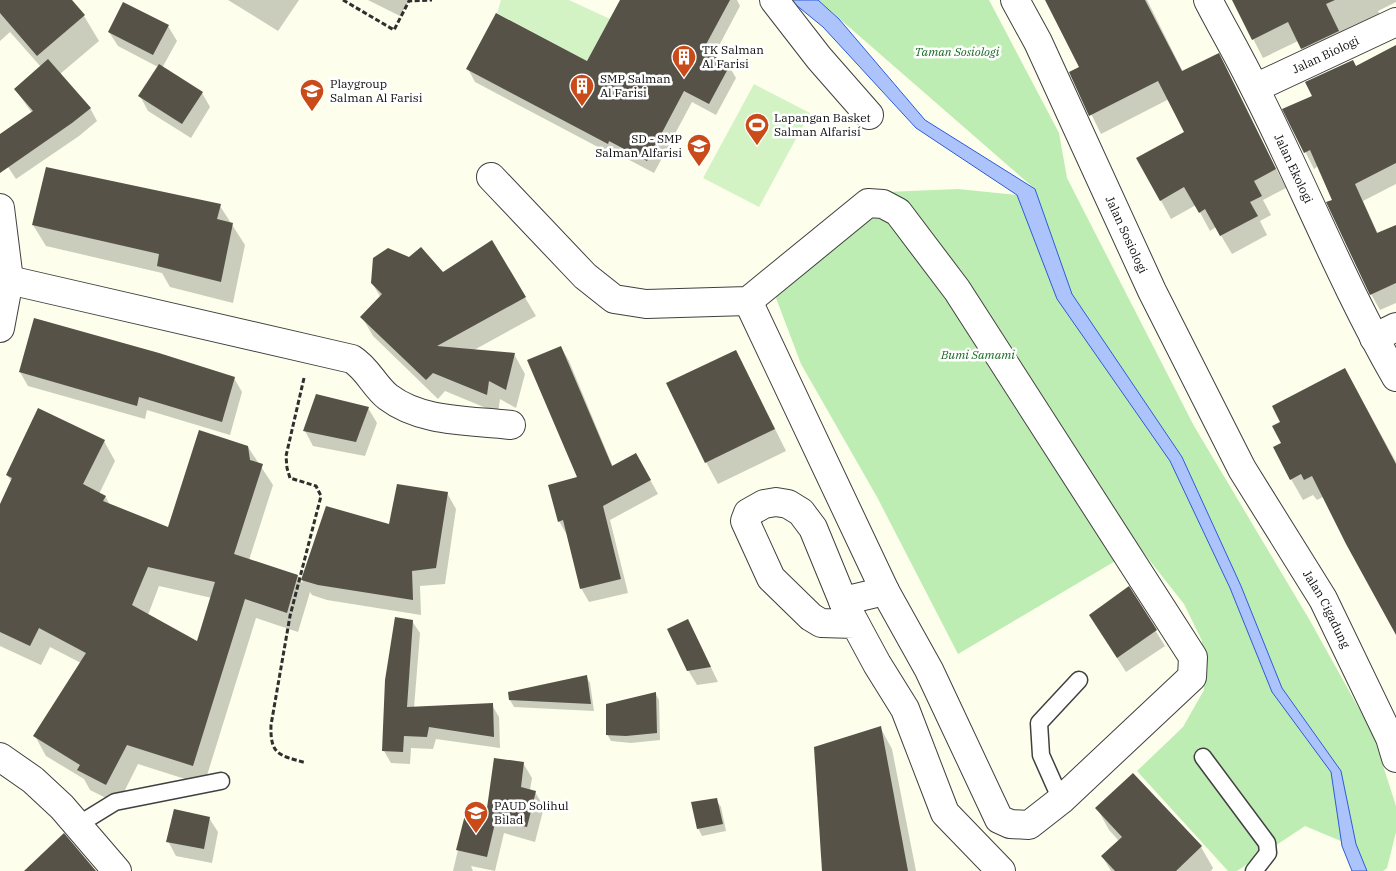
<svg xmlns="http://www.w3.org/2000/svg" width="1396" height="871" font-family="'IBM Plex Serif',serif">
<rect width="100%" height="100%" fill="#fdffec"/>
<path fill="#bdedb2" d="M818,0H989L1059,133L1067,178L1194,426L1309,619L1373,734L1396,806V832L1387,868L1383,871H1359L1348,844L1305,826L1237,871H1228L1137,771L1183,727L1204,690L1202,641L1184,604L1139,547L958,654L877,497L801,364L776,298L781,266L813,229L886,192L958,189L1017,195L1035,189Z"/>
<g fill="#d4f3c5">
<path d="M501,0H569L610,19L587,61L497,13Z"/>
<path d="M754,84L810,113L759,207L703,178Z"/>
</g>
<path fill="#acc3fb" stroke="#2d5bd9" d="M790,0H818L839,19L925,120L1035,189L1072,294L1182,457L1241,586L1282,688L1341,771L1356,844L1367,871H1352L1342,846L1331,772L1272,692L1230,588L1170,461L1057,299L1017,195L916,128L823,27Z"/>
<g fill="#0003" fill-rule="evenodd">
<path d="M0,0H71L84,16L99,41L60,74L90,108L97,121L79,136L16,179L0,155V135L32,113L15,89L41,67L10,32L0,41Z"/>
<path d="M228,0H299L278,31Z"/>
<path d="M368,0H410L400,16Z"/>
<path d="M621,0H737L740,6L713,57L729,66L736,78L716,115L692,102L654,173L616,153L615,156L475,82L468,69L588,62Z"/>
<path d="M1047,0H1147L1183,72L1218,54L1286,188L1263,200L1271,215L1260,221L1267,235L1232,254L1216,227L1210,231L1196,205L1171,219L1138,159L1186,132L1169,99L1101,134L1071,73L1081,68Z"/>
<path d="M1233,0H1396V2L1378,11L1380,15L1311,63L1298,41L1263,58Z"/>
<path d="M168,26L177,41L162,68L202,93L210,107L191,138L148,111L140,96L158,67L118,46L109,32Z"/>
<path d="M1396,46V184L1363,201L1378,234L1396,226V303L1380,310L1371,294L1318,166L1314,169L1284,110L1314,96L1356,67Z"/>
<path d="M220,206L245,245L233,303L170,287L162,273L46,246L33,225Z"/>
<path d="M492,242L536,316L474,350L514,354L525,374L516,408L500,399L498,413L445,391L438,399L373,336L362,317L381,298L372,283L442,273Z"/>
<path d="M561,347L569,361L613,467L636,454L658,494L610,520L628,593L589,602L581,588L567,535L559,521L579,478Z"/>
<path d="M736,351L786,451L718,484L706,462Z"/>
<path d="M1345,369L1396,462V627L1323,497L1317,500L1313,495L1303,500L1291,479L1283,444L1282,422Z"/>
<path d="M20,372L234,378L242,392L230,435L147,410L145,419L28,386Z"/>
<path d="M368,408L377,423L365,456L313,446L305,431Z"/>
<path d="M104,441L115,461L99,494L105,496L110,505L169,529L248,447L273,485L249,560L298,576L302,583L327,508L390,525L447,493L456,509L445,584L420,586L421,615L327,600L312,595L310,592L298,632L256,618L204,785L138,764L118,804L90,790L84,779L46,756L35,736L81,663L50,647L41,665L0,646V507L12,482L7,475ZM159,586L212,598L198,642L148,615Z"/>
<path d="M1128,587L1165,646L1126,672L1099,630Z"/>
<path d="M412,621L420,633L414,708L492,705L499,717L500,748L436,739L433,749L411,748L410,764L391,763L384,751Z"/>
<path d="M688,621L696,636L718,682L697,685L688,670Z"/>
<path d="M586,676L590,683L594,711L514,707L510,700Z"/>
<path d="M655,693L659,700L660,740L631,743L611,741L607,734Z"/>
<path d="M880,727L892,749L916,871H823Z"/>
<path d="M523,763L532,778L530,790L535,792L544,807L535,842L504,833L495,871L471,866L473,871H453L467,812L487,816Z"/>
<path d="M1133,775L1201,847L1213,868L1211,871H1111L1102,856L1119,841L1109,830L1097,808Z"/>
<path d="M716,800L721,807L726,831L702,836L698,828Z"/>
<path d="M209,818L218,832L212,863L176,856L168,841Z"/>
</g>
<g fill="#565248" fill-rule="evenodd">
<path d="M0,0H72L85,15L37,56L0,13Z"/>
<path d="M620,0H730L703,50L730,65L709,104L684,91L647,161L609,141L608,144L466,69L496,13L587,61Z"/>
<path d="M1045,0H1145L1182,71L1219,53L1276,169L1254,181L1262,196L1250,202L1258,216L1220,236L1205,209L1199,213L1184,187L1160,201L1136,158L1184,132L1158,81L1089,116L1069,72L1079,67Z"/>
<path d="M1232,0H1335L1326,4L1339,31L1301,49L1288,22L1252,40Z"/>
<path d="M123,2L169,25L153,55L108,32Z"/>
<path d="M1396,45V163L1355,184L1377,233L1396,225V283L1370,295L1326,202L1332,200L1310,150L1304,153L1282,109L1312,96L1305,82L1353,60L1356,66Z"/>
<path d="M48,59L91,108L72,123L0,173V134L33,111L14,89Z"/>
<path d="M159,64L203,92L182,124L138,96Z"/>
<path d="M46,167L221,204L217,219L233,223L221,282L157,266L159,254L32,225Z"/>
<path d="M492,240L526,297L437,346L515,353L506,390L489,381L487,395L433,373L426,380L360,317L382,294L371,283L373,258L388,248L409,257L421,247L443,272Z"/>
<path d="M34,318L159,353L235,377L222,422L139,397L137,406L19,372Z"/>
<path d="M561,346L612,466L636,453L651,480L603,506L621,579L580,589L563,520L558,522L548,485L577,477L527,360Z"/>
<path d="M736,350L775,429L705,463L666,383Z"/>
<path d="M1345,368L1396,464V635L1346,544L1312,476L1304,480L1301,474L1290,480L1273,447L1281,443L1272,426L1280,422L1272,406Z"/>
<path d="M316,394L369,407L356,442L303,431Z"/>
<path d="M38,408L105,440L83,484L106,496L103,501L168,527L199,430L248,446L250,460L263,464L234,554L298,575L287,613L245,599L193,766L127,745L106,785L77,770L80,765L33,736L86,653L39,628L30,646L0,632V504L12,478L6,475ZM148,567L215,582L197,641L132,605Z"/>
<path d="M397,484L448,492L436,568L412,571L413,600L318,585L301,580L326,506L389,524Z"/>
<path d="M1129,586L1157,630L1117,658L1089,615Z"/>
<path d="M395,617L413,620L407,707L493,703L494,737L429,727L427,737L404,736L403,752L382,751L385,680Z"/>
<path d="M688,619L711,667L687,671L667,629Z"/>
<path d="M587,675L591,704L509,700L508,692Z"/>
<path d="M656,692L657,733L626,736L606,735V704Z"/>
<path d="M881,726L908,871H822L814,747Z"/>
<path d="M494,758L524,762L521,787L536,791L527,827L496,819L487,857L456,850L466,811L486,815Z"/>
<path d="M1133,773L1202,846L1176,871H1115L1101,856L1122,837L1095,808Z"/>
<path d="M717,798L723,824L697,829L691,802Z"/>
<path d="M174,809L210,817L204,849L166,842Z"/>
<path d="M64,833L96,871H24Z"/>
</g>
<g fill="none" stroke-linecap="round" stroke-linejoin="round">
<defs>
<g id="lane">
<path d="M1203,757L1267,843L1268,853L1254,871"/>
<path d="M1061,800L1041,755L1039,723L1079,680"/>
<path d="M76,826L115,802L221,781"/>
</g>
<g id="street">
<path d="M774,0L819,58L869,115"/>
<path id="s1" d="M1015,0L1038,42L1152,291L1242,469L1323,599L1390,738L1396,758"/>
<path id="s2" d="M1208,0C1223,29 1240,58 1254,87C1303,183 1342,283 1396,377"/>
<path id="s3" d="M1255,88L1396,22"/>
<path d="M491,177L585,276L614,299L646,304L748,301L868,203L883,204L898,212L957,290L1193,657L1192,677L1061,800L1029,825L1010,824L999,819L929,670L885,591L843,601"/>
<path d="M0,208L9,280L0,328"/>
<path d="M9,280L352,359C368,369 374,386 388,397C422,423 471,420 511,425"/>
<path d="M748,301L885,591"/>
<path d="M1374,338L1396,327"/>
<path d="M855,624L821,623L811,617L771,578L745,521L748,513L764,504L776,502L788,504L801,512L813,528L843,601L877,664L905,709L945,813L1001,871"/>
<path d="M0,757L33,780L62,807L117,871"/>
</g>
</defs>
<use href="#lane" stroke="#404040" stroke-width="19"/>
<use href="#street" stroke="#404040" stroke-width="30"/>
<g stroke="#2f2f2f" stroke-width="3" stroke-dasharray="5 2.5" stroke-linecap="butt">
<path d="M343,0L394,30L409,1L432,0"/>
<path d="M304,378L286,456L287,468L290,478L316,486L321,496L290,616L271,725C270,756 280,755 306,763"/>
</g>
<use href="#lane" stroke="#fff" stroke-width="16"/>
<use href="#street" stroke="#fff" stroke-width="28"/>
</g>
<defs>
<symbol id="building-pin" viewBox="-11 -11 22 30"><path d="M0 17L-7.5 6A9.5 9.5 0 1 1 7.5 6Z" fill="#c84b19" stroke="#fff"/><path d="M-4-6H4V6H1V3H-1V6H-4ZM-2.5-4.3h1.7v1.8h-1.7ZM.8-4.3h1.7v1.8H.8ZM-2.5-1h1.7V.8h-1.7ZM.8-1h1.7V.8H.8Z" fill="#fff"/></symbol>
<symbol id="school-pin" viewBox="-11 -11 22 30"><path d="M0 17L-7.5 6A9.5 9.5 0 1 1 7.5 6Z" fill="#c84b19" stroke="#fff"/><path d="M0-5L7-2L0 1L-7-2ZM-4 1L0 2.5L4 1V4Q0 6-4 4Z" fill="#fff"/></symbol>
<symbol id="stadium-pin" viewBox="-11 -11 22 30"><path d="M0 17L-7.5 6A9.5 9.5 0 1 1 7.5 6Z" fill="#c84b19" stroke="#fff"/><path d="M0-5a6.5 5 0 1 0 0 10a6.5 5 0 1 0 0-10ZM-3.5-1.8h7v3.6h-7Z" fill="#fff"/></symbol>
</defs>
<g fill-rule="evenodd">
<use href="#building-pin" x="670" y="43" width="28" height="38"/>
<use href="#building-pin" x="568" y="72" width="28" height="38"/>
<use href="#school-pin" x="298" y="77" width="28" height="38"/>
<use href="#stadium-pin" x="743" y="111" width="28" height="38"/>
<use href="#school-pin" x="685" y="132" width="28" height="38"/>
<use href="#school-pin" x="462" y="799" width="28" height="38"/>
</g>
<g text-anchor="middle" stroke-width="5" stroke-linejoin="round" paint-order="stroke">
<g font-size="12" fill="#0d0d0d" stroke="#fff" text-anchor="start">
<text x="702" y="54">TK Salman<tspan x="702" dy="14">Al Farisi</tspan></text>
<text x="600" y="83">SMP Salman<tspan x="600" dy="14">Al Farisi</tspan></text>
<text x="330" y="88">Playgroup<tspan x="330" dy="14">Salman Al Farisi</tspan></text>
<text x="774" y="122">Lapangan Basket<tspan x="774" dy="14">Salman Alfarisi</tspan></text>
<text x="682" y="143" text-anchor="end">SD - SMP<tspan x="682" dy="14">Salman Alfarisi</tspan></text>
<text x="494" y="810">PAUD Solihul<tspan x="494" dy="14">Bilad</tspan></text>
</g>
<g font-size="12" font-style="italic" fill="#186a22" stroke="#fff">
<text x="957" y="56">Taman Sosiologi</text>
<text x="978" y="359">Bumi Samami</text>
</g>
<g font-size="12" fill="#0d0d0d" stroke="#fff">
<text dy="4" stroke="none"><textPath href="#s3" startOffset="78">Jalan Biologi</textPath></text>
<text dy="4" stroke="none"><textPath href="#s2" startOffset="189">Jalan Ekologi</textPath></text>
<text dy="4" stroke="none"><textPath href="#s1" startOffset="260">Jalan Sosiologi</textPath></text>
<text dy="4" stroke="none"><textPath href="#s1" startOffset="685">Jalan Cigadung</textPath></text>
</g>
</g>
</svg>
